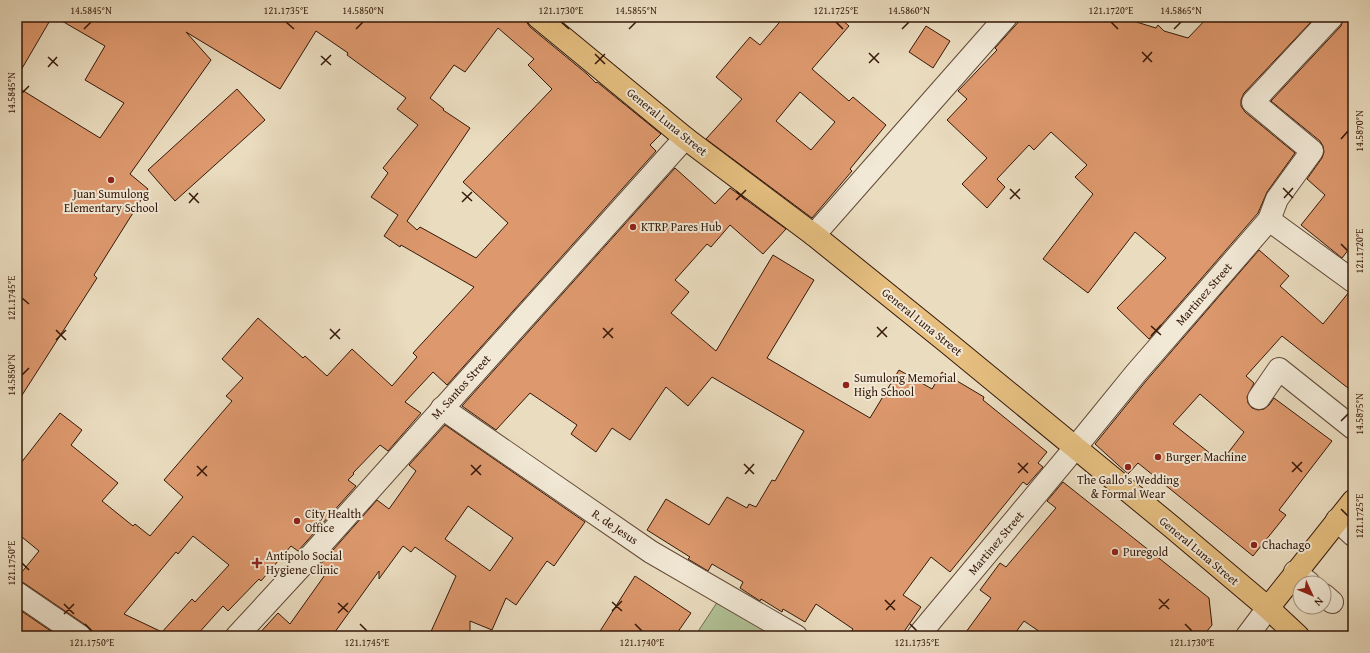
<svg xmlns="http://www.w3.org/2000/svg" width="1370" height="653" font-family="'Gentium Book Plus',serif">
<rect width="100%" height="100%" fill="#eadcbf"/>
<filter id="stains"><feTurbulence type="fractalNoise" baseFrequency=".005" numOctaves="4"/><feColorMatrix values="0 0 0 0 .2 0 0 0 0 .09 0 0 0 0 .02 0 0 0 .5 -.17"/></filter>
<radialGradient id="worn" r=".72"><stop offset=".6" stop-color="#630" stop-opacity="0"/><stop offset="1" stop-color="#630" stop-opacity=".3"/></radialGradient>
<path fill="#b1c296" stroke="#726d50" d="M720,598L779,636H695Z"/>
<g fill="#dd986d" stroke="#341809" fill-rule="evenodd">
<path d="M17,17H52L17,77Z"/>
<path d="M55,17H523L530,27L587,74L596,83L597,82L661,134L650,145L656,151L447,385L433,372L405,402L421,413L388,451L380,445L353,473L354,474L348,480L356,486L298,551L291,546L261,581L259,579L228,611L223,606L196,636H92L91,630L87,626L24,583L17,581V578L39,551L17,533V468L60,413L82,430L71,445L118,483L102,501L133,526L135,524L150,536L183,497L164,480L232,401L226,396L243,378L222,359L258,318L303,358L305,356L327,376L352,349L392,386L417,357L413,353L474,287L401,245L400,247L384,236L398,215L371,197L388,173L383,168L418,125L397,109L406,98L347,55L348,53L316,31L280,89L186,32L211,60L130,174L148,189L94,275L97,278L17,403V87L100,138L124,103L85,80L105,46ZM498,28L534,59L528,65L552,89L463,182L508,223L476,258L420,227L417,230L407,221L470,128L443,110L444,109L430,98L454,65L465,72ZM193,536L229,565L195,602L192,599L162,632L124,614L176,552L178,554Z"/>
<path d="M784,17H839L849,26L812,69L849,101L853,97L886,125L850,169L852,171L812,218L706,139L742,99L716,77L750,37L760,45ZM800,92L835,122L811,150L776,121Z"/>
<path d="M1023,17H1120L1156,28L1158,25L1164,31L1188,38L1208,17H1304L1310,23L1244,93L1241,100V106L1245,112L1295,153L1267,192L1258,213L1149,339L1117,308L1166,258L1135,232L1088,293L1043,259L1093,194L1075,177L1087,165L1051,132L1034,150L1029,145L997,179L1005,187L987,208L962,184L987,158L947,120L967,99L958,91L997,50L995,48Z"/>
<path d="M1344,17H1353V244L1342,258L1301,225L1325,195L1307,179L1322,158L1324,152L1323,146L1320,141L1271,101L1341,26Z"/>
<path d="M926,26L950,41L933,68L909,52Z"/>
<path d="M237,89L265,120L175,201L148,170Z"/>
<path d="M675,168L715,204L730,188L786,229L763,254L730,225L711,247L707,244L675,280L689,292L671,313L716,351L773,255L814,280L767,358L870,418L899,370L932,389L942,372L984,397L983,400L1047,452L1038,463L1043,467L1027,485L1023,482L950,572L931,557L903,595L921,607L901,636H848L853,629L816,604L805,622L783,609L782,612L761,599L760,601L740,588L743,582L712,564L708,571L688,559L690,557L647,530L666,499L709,525L727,497L747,508L749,504L756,507L772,480L775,481L804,431L712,377L688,406L666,387L630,440L612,428L596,452L571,434L577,425L530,393L496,430L462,406Z"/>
<path d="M1259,250L1289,276L1280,286L1323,324L1349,292L1353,293V392L1282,336L1246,376L1254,383L1247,397L1248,403L1252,408L1258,410L1264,409L1269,405L1274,398L1332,441L1279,510L1286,515L1253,556L1138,463L1128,474L1095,444L1146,381ZM1200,394L1244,432L1221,462L1173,424Z"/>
<path d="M445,425L585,522L554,566L547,561L516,605L506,598L492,630L470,621V636H429L456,576L415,547L411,552L403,546L379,579V571L332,636H257L278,613L290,624L327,572L319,566L377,500L389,509L416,471L409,465ZM468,506L513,538L490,571L445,539Z"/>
<path d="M1063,482L1209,598L1212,625L1203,636H1046L1024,621L1013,636H963L991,598L980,590L1000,563L1006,567L1056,508L1047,501Z"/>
<path d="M635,576L691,613L675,636H597Z"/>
<path d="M17,608L58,636H17Z"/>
</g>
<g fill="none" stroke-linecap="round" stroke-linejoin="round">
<defs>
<g id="minor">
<path d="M1269,220L1353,281"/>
<path d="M814,235L1006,17"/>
<path d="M1259,398L1279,369L1353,428"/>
<path d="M442,408L651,552L796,636"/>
<path d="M1337,520L1353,535"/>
<path d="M1295,572L1309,583"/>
<path d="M17,593L80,636"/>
<path d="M1324,595L1332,602"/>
<path d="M237,636L307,560L685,138"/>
<path d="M918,636L1075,448L1136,373L1269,220L1277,199L1312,151L1253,102L1332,17"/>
<path d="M1247,636L1268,608"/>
</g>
<g id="major">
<path d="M538,17L685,138L814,235L948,343L1172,527L1268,608L1298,636"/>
<path d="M1268,608L1353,501"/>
</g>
</defs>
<use href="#minor" stroke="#624936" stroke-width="24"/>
<use href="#major" stroke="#341809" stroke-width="24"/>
<use href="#minor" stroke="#f1e8d5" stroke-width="22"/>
<use href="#major" stroke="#e5be80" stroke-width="22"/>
</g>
<path fill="none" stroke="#341809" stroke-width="1.5" d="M286,22L294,29M561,22L569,29M836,22L843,29M1111,22L1118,29M84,29L91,22M356,29L363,22M629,29L636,22M902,29L909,22M1174,29L1181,22M1142,52L1152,62M869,53L879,63M595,54L605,64M321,56L331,65M48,57L58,66M1143,62L1152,52M869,63L879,53M595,64L605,54M321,65L331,55M48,67L57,57M22,93L29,86M1341,139L1348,131M1283,188L1293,198M1010,189L1020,199M736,191L746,200M462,192L472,201M189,193L199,203M1284,198L1293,188M1010,199L1020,189M736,200L746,190M462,202L472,192M189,203L198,193M1341,244L1348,251M22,298L29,304M1151,326L1161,335M877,327L887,337M603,328L613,338M330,329L340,339M56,330L66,340M1151,336L1161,325M877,337L887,327M603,338L613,328M330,339L340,329M56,340L66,330M22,375L29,368M1341,421L1348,414M1292,462L1302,472M1018,463L1028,473M744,464L754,474M471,465L481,475M197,466L207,476M1292,472L1302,462M1018,473L1028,463M745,474L754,464M471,475L481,465M197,476L207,466M1341,509L1348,516M22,563L29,570M1159,599L1169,609M885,600L895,610M612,602L622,611M338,603L348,612M64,604L74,614M1159,609L1169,599M886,610L895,600M612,611L622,601M338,613L348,603M64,614L74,604M85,624L92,631M360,624L367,631M635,624L642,631M910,624L917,631M1185,624L1192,631"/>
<g fill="#8f2418" stroke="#f1e8d5" stroke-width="1.5">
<circle cx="111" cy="180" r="4"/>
<circle cx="633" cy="227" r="4"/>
<circle cx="846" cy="385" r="4"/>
<circle cx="1158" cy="457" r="4"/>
<circle cx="1128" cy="467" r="4"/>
<circle cx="297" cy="521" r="4"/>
<circle cx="1254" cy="545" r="4"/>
<circle cx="1115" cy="552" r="4"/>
<path d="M255 557h4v4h4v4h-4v4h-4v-4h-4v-4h4z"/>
</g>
<g text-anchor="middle" stroke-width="4" stroke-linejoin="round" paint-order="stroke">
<g font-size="12" fill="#341809" stroke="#f1e8d5">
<text transform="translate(667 122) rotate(39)" y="4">General Luna Street</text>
<text transform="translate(1204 294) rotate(-49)" y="4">Martinez Street</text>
<text transform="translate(922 322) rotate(39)" y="4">General Luna Street</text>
<text transform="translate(461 387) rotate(-48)" y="4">M. Santos Street</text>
<text transform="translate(615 527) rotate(34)" y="4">R. de Jesus</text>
<text transform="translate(996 543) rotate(-50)" y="4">Martinez Street</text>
<text transform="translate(1199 551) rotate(40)" y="4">General Luna Street</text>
</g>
<g font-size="12" fill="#341809" stroke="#f1e8d5" text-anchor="start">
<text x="111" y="198" text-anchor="middle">Juan Sumulong<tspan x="111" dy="14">Elementary School</tspan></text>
<text x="641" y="231">KTRP Pares Hub</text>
<text x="854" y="382">Sumulong Memorial<tspan x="854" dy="14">High School</tspan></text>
<text x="1166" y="461">Burger Machine</text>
<text x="1128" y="484" text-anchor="middle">The Gallo's Wedding<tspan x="1128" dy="14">&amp; Formal Wear</tspan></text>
<text x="305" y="518">City Health<tspan x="305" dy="14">Office</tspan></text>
<text x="1262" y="549">Chachago</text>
<text x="1123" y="556">Puregold</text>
<text x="266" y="560">Antipolo Social<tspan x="266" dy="14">Hygiene Clinic</tspan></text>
</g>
</g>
<rect width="1370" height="653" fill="none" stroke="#eadcbf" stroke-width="44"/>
<g transform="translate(1312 595) rotate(134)"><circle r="19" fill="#f1e8d5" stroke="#a59583"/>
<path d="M0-3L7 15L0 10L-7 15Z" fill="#8f2418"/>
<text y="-6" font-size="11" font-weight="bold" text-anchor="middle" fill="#341809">N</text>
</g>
<rect x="22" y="22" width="1326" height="609" fill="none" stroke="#341809" stroke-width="1.5"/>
<g font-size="10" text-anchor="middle" fill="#341809">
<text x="91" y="14">14.5845°N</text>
<text x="286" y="14">121.1735°E</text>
<text x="363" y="14">14.5850°N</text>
<text x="561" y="14">121.1730°E</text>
<text x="636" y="14">14.5855°N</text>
<text x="836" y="14">121.1725°E</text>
<text x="909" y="14">14.5860°N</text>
<text x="1111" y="14">121.1720°E</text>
<text x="1181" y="14">14.5865°N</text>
<text transform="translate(11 93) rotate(-90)" y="4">14.5845°N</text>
<text transform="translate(1359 131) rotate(-90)" y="4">14.5870°N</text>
<text transform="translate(1359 251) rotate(-90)" y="4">121.1720°E</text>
<text transform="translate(11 298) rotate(-90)" y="4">121.1745°E</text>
<text transform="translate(11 375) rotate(-90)" y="4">14.5850°N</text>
<text transform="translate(1359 414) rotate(-90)" y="4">14.5875°N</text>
<text transform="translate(1359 516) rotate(-90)" y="4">121.1725°E</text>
<text transform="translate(11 563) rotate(-90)" y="4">121.1750°E</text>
<text x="92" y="646">121.1750°E</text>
<text x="367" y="646">121.1745°E</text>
<text x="642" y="646">121.1740°E</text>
<text x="917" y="646">121.1735°E</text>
<text x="1192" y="646">121.1730°E</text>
</g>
<rect width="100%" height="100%" filter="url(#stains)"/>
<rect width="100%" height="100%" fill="url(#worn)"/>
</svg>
